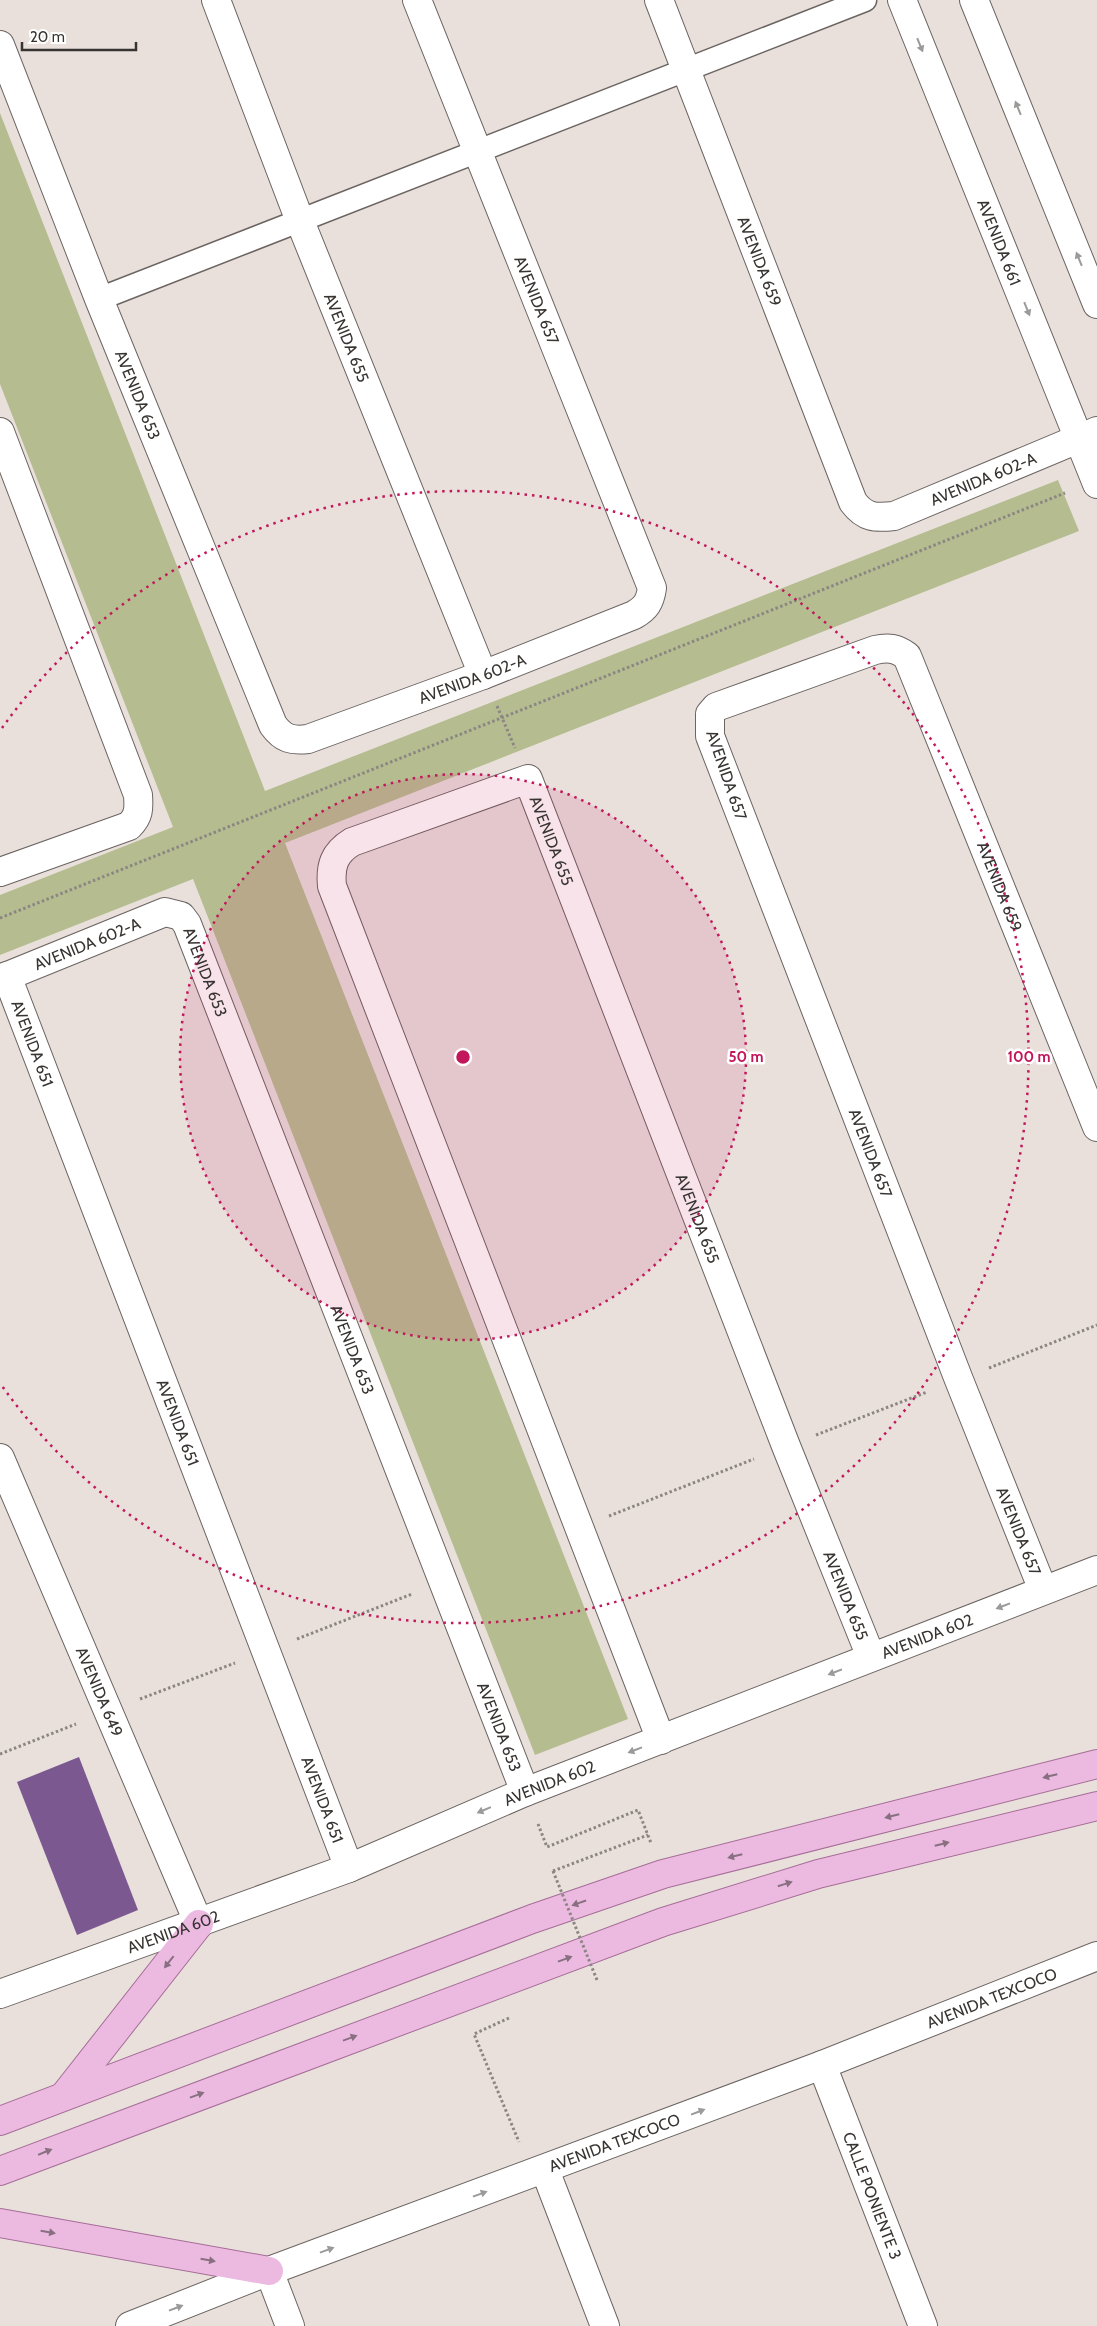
<svg xmlns="http://www.w3.org/2000/svg" width="1097" height="2326" font-family="Cabin,sans-serif">
<rect width="100%" height="100%" fill="#e9e0dc"/>
<path fill="#b5bd90" d="M0,113L265,791L1058,480L1079,531L285,843L628,1719L535,1755L193,879L0,955V895L173,827L0,384Z"/>
<path fill="#7b5990" d="M79,1757L138,1910L77,1935L17,1782Z"/>
<g fill="none" stroke-linecap="round" stroke-linejoin="round">
<defs>
<path id="pedestrian" d="M99,299L865,0"/>
<g id="minor">
<path id="s1" d="M216,0L300,221L483,675"/>
<path id="s2" d="M659,0L853,502C865,518 875,518 894,516L1097,431"/>
<path id="s3" d="M0,45L99,299L273,725C283,739 292,741 308,739L483,675L634,615C646,608 650,602 652,588L417,0"/>
<path d="M0,432L138,795C139,809 139,816 129,826L0,872"/>
<path id="s4" d="M7,976L349,1868"/>
<path id="s5" d="M0,979L165,912L181,916L187,924L525,1792"/>
<path id="s6" d="M0,1458L199,1924"/>
<path id="s7" d="M1043,1590L959,1380L710,736V714L716,707L875,650C888,647 896,648 907,656L1097,1127"/>
<path id="s8" d="M661,1740L332,886C330,866 334,853 352,842L528,779L786,1446L871,1657"/>
<path id="s9" d="M822,2065L923,2326"/>
<path d="M545,2170L605,2326"/>
<path d="M269,2271L290,2326"/>
</g>
<g id="tertiary">
<path id="s10" d="M902,0L1097,484"/>
<path d="M974,0L1097,304"/>
</g>
<g id="secondary">
<path id="s11" d="M0,1994L349,1868L525,1792L1097,1570"/>
<path id="s12" d="M130,2326L269,2271L822,2065L1097,1956"/>
</g>
<g id="primary">
<path d="M64,2096L199,1924"/>
<path d="M0,2121L532,1919L663,1874L1097,1764"/>
<path d="M0,2171L663,1922L818,1874L1097,1806"/>
<path d="M0,2223L269,2271"/>
</g>
</defs>
<use href="#pedestrian" stroke="#6b6461" stroke-width="25"/>
<use href="#minor" stroke="#6b6461" stroke-width="30"/>
<use href="#tertiary" stroke="#6b6461" stroke-width="30"/>
<use href="#secondary" stroke="#6b6461" stroke-width="30"/>
<use href="#primary" stroke="#a56d97" stroke-width="30"/>
<g stroke="#8c8683" stroke-width="3" stroke-dasharray="2.5 2.5" stroke-linecap="butt">
<path d="M497,706L515,748"/>
<path d="M0,918L1065,493"/>
<path d="M989,1368L1097,1325"/>
<path d="M816,1435L927,1392"/>
<path d="M609,1516L754,1459"/>
<path d="M297,1639L412,1594"/>
<path d="M140,1699L235,1663"/>
<path d="M0,1754L76,1724"/>
<path d="M538,1824L547,1847L638,1810L651,1843"/>
<path d="M553,1871L648,1835"/>
<path d="M509,2018L474,2034L519,2142"/>
</g>
<use href="#pedestrian" stroke="#fff" stroke-width="22"/>
<use href="#minor" stroke="#fff" stroke-width="28"/>
<use href="#tertiary" stroke="#fff" stroke-width="28"/>
<use href="#secondary" stroke="#fff" stroke-width="28"/>
<use href="#primary" stroke="#ecbae1" stroke-width="28"/>
<path stroke="#8c8683" stroke-width="3" stroke-dasharray="2.5 2.5" stroke-linecap="butt" d="M553,1871L597,1980"/>
</g>
<defs><path id="oneway-solid" d="M-6-.8H1V-3.2L6.5 0L1 3.2V.8H-6Z" transform="scale(1.25)"/></defs>
<g fill="#9b9a98">
<use href="#oneway-solid" transform="translate(920 45) rotate(68)"/>
<use href="#oneway-solid" transform="translate(1018 108) rotate(-112)"/>
<use href="#oneway-solid" transform="translate(1079 259) rotate(-112)"/>
<use href="#oneway-solid" transform="translate(1027 309) rotate(68)"/>
<use href="#oneway-solid" transform="translate(1003 1606) rotate(159)"/>
<use href="#oneway-solid" transform="translate(835 1672) rotate(159)"/>
<use href="#oneway-solid" transform="translate(635 1750) rotate(159)"/>
<use href="#oneway-solid" transform="translate(484 1810) rotate(157)"/>
<use href="#oneway-solid" transform="translate(698 2112) rotate(-21)"/>
<use href="#oneway-solid" transform="translate(480 2194) rotate(-20)"/>
<use href="#oneway-solid" transform="translate(327 2250) rotate(-20)"/>
<use href="#oneway-solid" transform="translate(176 2308) rotate(-21)"/>
</g>
<g fill="#887081">
<use href="#oneway-solid" transform="translate(1050 1776) rotate(166)"/>
<use href="#oneway-solid" transform="translate(892 1816) rotate(166)"/>
<use href="#oneway-solid" transform="translate(942 1844) rotate(-14)"/>
<use href="#oneway-solid" transform="translate(735 1856) rotate(166)"/>
<use href="#oneway-solid" transform="translate(785 1884) rotate(-17)"/>
<use href="#oneway-solid" transform="translate(579 1903) rotate(161)"/>
<use href="#oneway-solid" transform="translate(565 1959) rotate(-20)"/>
<use href="#oneway-solid" transform="translate(169 1962) rotate(128)"/>
<use href="#oneway-solid" transform="translate(350 2038) rotate(-20)"/>
<use href="#oneway-solid" transform="translate(197 2095) rotate(-20)"/>
<use href="#oneway-solid" transform="translate(45 2152) rotate(-22)"/>
<use href="#oneway-solid" transform="translate(48 2232) rotate(10)"/>
<use href="#oneway-solid" transform="translate(208 2260) rotate(10)"/>
</g>
<circle cx="463" cy="1057" r="283" fill="#c2185b" fill-opacity=".12"/>
<g fill="none" stroke="#c2185b" stroke-width="2.5" stroke-dasharray="2.5 5">
<circle cx="463" cy="1057" r="283"/>
<path d="M2 728A566 566 0 1 1 2 1386"/>
</g>
<g text-anchor="middle" stroke-width="5" stroke-linejoin="round" paint-order="stroke">
<g font-size="16" fill="#373432" stroke="#fff">
<text dy="6" stroke="none"><textPath href="#s10" startOffset="261">AVENIDA 661</textPath></text>
<text dy="6" stroke="none"><textPath href="#s2" startOffset="280">AVENIDA 659</textPath></text>
<text transform="translate(537 300) rotate(68)" y="6">AVENIDA 657</text>
<text dy="6" stroke="none"><textPath href="#s1" startOffset="362">AVENIDA 655</textPath></text>
<text dy="6" stroke="none"><textPath href="#s3" startOffset="376">AVENIDA 653</textPath></text>
<text dy="6" stroke="none"><textPath href="#s2" startOffset="681">AVENIDA 602-A</textPath></text>
<text dy="6" stroke="none"><textPath href="#s3" startOffset="948">AVENIDA 602-A</textPath></text>
<text transform="translate(727 775) rotate(71)" y="6">AVENIDA 657</text>
<text dy="6" stroke="none"><textPath href="#s8" startOffset="1220">AVENIDA 655</textPath></text>
<text dy="6" stroke="none"><textPath href="#s7" startOffset="1399">AVENIDA 659</textPath></text>
<text dy="6" stroke="none"><textPath href="#s5" startOffset="94">AVENIDA 602-A</textPath></text>
<text dy="6" stroke="none"><textPath href="#s5" startOffset="256">AVENIDA 653</textPath></text>
<text dy="6" stroke="none"><textPath href="#s4" startOffset="72">AVENIDA 651</textPath></text>
<text transform="translate(871 1153) rotate(69)" y="6">AVENIDA 657</text>
<text dy="6" stroke="none"><textPath href="#s8" startOffset="1625">AVENIDA 655</textPath></text>
<text dy="6" stroke="none"><textPath href="#s5" startOffset="661">AVENIDA 653</textPath></text>
<text dy="6" stroke="none"><textPath href="#s4" startOffset="478">AVENIDA 651</textPath></text>
<text transform="translate(1019 1531) rotate(68)" y="6">AVENIDA 657</text>
<text dy="6" stroke="none"><textPath href="#s8" startOffset="2030">AVENIDA 655</textPath></text>
<text dy="6" stroke="none"><textPath href="#s11" startOffset="994">AVENIDA 602</textPath></text>
<text dy="6" stroke="none"><textPath href="#s6" startOffset="254">AVENIDA 649</textPath></text>
<text dy="6" stroke="none"><textPath href="#s5" startOffset="1066">AVENIDA 653</textPath></text>
<text dy="6" stroke="none"><textPath href="#s11" startOffset="589">AVENIDA 602</textPath></text>
<text dy="6" stroke="none"><textPath href="#s4" startOffset="882">AVENIDA 651</textPath></text>
<text dy="6" stroke="none"><textPath href="#s11" startOffset="184">AVENIDA 602</textPath></text>
<text dy="6" stroke="none"><textPath href="#s12" startOffset="922">AVENIDA TEXCOCO</textPath></text>
<text dy="6" stroke="none"><textPath href="#s12" startOffset="518">AVENIDA TEXCOCO</textPath></text>
<text dy="6" stroke="none"><textPath href="#s9" startOffset="140">CALLE PONIENTE 3</textPath></text>
</g>
</g>
<circle cx="463" cy="1057" r="8" fill="#c2185b" stroke="#fff" stroke-width="2.5"/>
<g font-size="15" text-anchor="middle" font-weight="bold" fill="#c2185b" stroke="#fff" stroke-width="5" stroke-linejoin="round" paint-order="stroke">
<text x="746" y="1062">50 m</text>
<text x="1029" y="1062">100 m</text>
</g>
<path d="M22 42v8h114v-8" fill="none" stroke="#373432" stroke-width="2.5"/>
<text x="30" y="42" font-size="15" fill="#373432" stroke="#ffffff" stroke-width="4" paint-order="stroke">20 m</text>
</svg>
